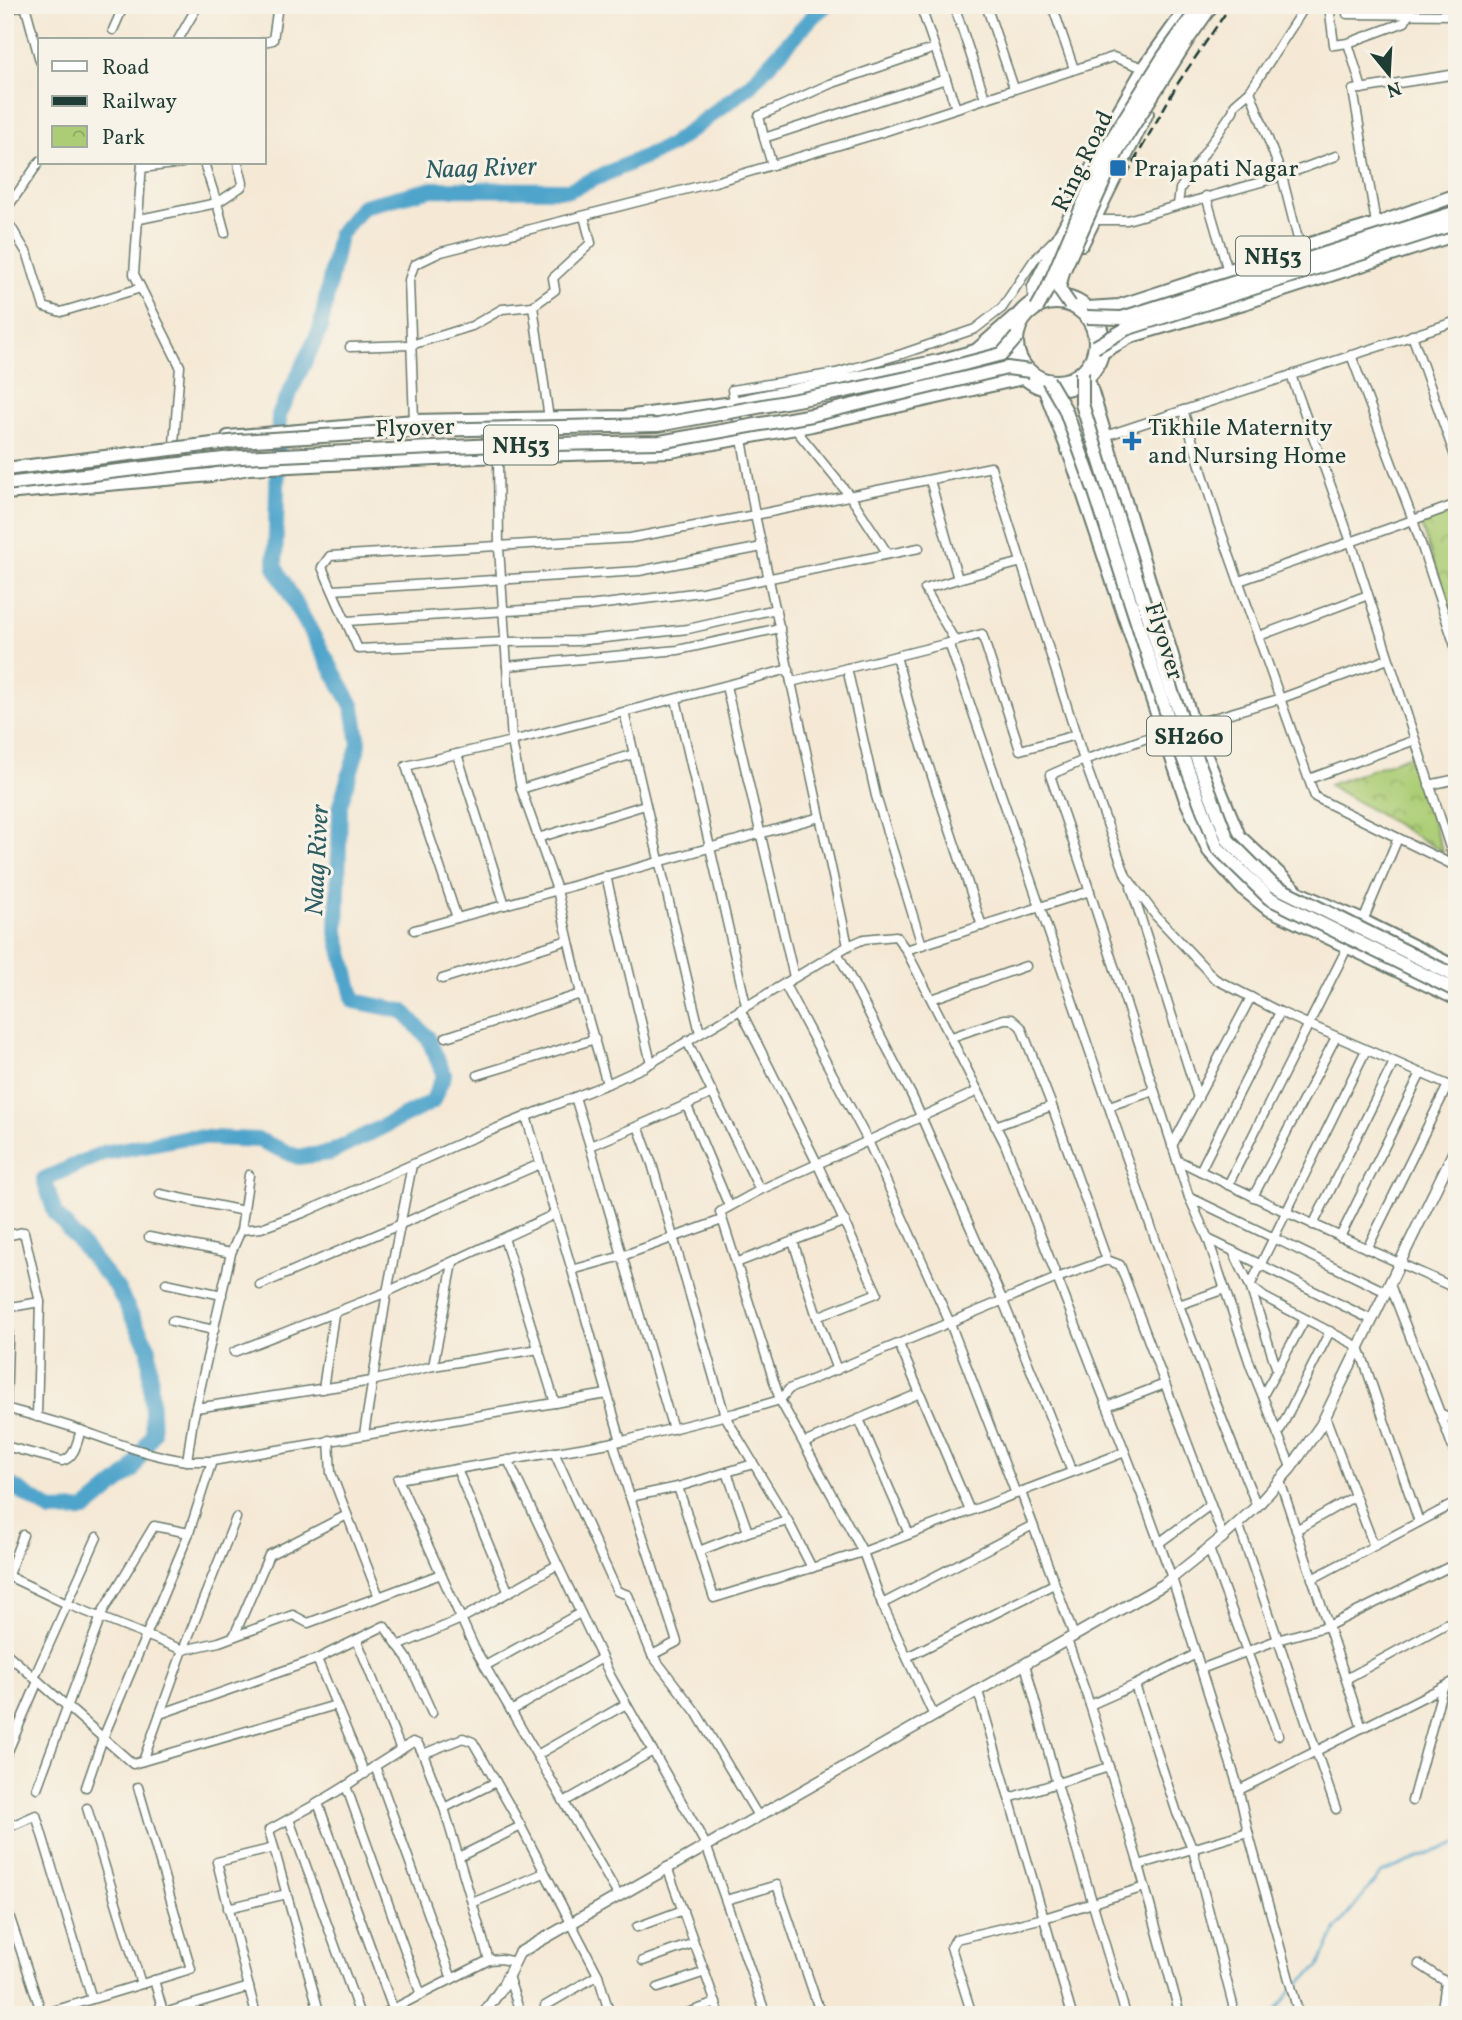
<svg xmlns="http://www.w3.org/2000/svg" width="1462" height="2020" font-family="Vollkorn,serif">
<defs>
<pattern id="park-crowns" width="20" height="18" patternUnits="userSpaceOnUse" patternTransform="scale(1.75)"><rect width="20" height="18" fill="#accd75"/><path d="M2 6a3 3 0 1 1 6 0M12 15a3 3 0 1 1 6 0" fill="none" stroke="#8ba861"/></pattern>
</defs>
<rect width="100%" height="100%" fill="#f7f3e8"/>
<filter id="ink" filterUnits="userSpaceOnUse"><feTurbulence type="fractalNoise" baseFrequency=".0143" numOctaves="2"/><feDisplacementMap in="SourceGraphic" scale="14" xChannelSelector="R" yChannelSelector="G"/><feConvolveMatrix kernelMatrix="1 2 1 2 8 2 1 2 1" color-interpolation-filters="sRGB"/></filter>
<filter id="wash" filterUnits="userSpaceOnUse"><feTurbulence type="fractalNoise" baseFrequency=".00686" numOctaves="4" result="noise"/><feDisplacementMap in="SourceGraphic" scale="28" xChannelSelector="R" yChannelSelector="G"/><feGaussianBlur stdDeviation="1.57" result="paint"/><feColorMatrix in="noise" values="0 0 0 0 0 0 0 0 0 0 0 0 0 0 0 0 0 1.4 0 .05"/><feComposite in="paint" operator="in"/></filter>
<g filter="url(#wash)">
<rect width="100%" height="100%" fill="#f5e9d5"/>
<g fill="url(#park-crowns)" stroke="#668554" stroke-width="2">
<path d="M1457,510V627L1420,523Z"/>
<path d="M1411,755L1443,852L1329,785Z"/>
</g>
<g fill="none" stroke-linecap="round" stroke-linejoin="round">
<g stroke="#4fa4cb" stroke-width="2.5">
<path d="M1298,1984L1318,1968L1337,1928L1381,1873L1457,1843"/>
<path d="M1274,2015L1291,1990"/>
</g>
<path stroke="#4fa4cb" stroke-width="16" d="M5,1484H9L52,1511L85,1510L132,1471L153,1433L149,1349L117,1288L55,1213L44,1179L103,1153L187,1137L259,1140L298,1157L330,1153L432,1102L444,1075L428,1038L403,1011L354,1001L337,933L340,805L359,744L353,707L275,567L279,415L320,330L339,235L363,206L432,189L569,190L671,145L748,87L814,15L826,5"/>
</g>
</g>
<g filter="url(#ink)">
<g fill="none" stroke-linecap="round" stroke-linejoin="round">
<defs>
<g id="minor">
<path d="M920,5L956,108"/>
<path d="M954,5L985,98"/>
<path d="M986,5L1014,88"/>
<path d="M1052,5L1074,69"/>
<path d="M1306,5L1250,91L1282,176L1300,247L1307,264"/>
<path d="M1329,5L1334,45L1348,43L1362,89"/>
<path d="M5,11L25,5L40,61"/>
<path d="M1347,14L1457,15"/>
<path d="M113,30L124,5"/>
<path d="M178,40L198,5"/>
<path d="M264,42L273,40L278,5"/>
<path d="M1348,43L1405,22L1412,5"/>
<path d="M764,138L759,116L830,84L935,48"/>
<path d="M142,163L134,274L180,366L174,444"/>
<path d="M772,165L764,138L946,79"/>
<path d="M142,168L182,163"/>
<path d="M1206,196L1228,271"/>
<path d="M1178,205L1180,189L1233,111L1235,104L1250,91"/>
<path d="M5,211L40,161"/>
<path d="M5,217L28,255L44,307L61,312L141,288"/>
<path d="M140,219L217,203L204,163"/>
<path d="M1094,220H1127L1282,176L1336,156"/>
<path d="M1377,229L1353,90L1457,74"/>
<path d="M225,233L217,203L241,187L243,183L238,163"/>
<path d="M1412,335L1457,462"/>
<path d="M350,347L411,345L472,326L502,309L533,306"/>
<path d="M1291,375L1351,542L1456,866"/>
<path d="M1183,410L1218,523L1315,797L1457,867"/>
<path d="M549,419L533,306L555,290L553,278L591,243L584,216"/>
<path d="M414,421L409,280L414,265L441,252L715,182L883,132L1113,57L1144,68"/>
<path d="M792,430H796L850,496L888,554"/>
<path d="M740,432L732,390L836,373L902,354L975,329L1002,308L1034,260L1054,240"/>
<path d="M1105,436L1457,321"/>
<path d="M745,438L742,439L755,515L630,538L330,556L322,567L358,649L505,642L577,641L688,629L776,609"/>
<path d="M930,480L958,579L1022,562"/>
<path d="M1457,504L1413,520L1457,652"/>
<path d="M1239,581L1413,520L1351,355"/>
<path d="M333,590L639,571L762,547"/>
<path d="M347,621L588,606L702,592L919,548"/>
<path d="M1259,636L1368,595"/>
<path d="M955,641L925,589L958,579"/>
<path d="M949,643L982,634L1020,750L1076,735"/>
<path d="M896,656L913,719L982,926"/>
<path d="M507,666L678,650L780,628"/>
<path d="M847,668L876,796L922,945"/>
<path d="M791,682L949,643L1040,907L906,950L1005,1144L1141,1493L1172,1578L1239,1790L1457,1680"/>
<path d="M726,686L794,977"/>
<path d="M676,699L746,1005"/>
<path d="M624,712L700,1033"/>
<path d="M1190,725L1282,698L1388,659"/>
<path d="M1167,731L1084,760L1126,876L1156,916L1215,979L1280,1012L1457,1089"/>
<path d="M457,754L505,905"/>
<path d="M1309,779L1415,740"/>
<path d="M1429,785L1457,779"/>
<path d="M521,789L634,754"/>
<path d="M538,838L645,805"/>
<path d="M606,876L651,1063"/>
<path d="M1131,887L1198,1098"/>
<path d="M1090,891L1040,907C1110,1108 1176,1310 1257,1506"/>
<path d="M457,918L406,766L512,741L499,548L498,456L491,427"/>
<path d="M1363,921L1398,838"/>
<path d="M414,930L820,817"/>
<path d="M848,946L755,515L991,467L1084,760L1050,775L1086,880L1189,1197L1208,1239L1251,1367L1291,1467"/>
<path d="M837,952L912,1096L1003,1301L1072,1472"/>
<path d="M442,979L568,940"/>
<path d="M784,983L868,1141L950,1323L1016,1494"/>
<path d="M932,999L1026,966"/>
<path d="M740,1009L818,1165L877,1293L817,1317L837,1370"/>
<path d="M446,1037L581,994"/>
<path d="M952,1037L1004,1019H1012L1021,1027L1052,1106L1107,1260"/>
<path d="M687,1041L760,1190L978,1091"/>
<path d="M478,1075L595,1039"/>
<path d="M607,1084L581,994L557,890L521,789L512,741L789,669"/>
<path d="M713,1093L638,1126L652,1164L725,1416L788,1521L812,1568"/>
<path d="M575,1097L590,1146"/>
<path d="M687,1106L729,1206"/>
<path d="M1109,1106L1154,1091"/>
<path d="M526,1116L572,1270"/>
<path d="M638,1126L590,1146L673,1429"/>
<path d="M995,1126L1052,1106"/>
<path d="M1172,1146L1251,997"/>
<path d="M1177,1160L1286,1212L1457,1289"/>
<path d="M1200,1171L1280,1012"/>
<path d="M1228,1185L1347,948"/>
<path d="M760,1190L720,1212L780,1400L863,1552L882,1604"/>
<path d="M160,1194L244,1211"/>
<path d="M1189,1197L1386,1292"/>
<path d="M1253,1197L1336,1037"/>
<path d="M1313,1225L1394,1062"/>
<path d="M241,1230L249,1175"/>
<path d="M5,1236L24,1232L40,1302L5,1308"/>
<path d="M149,1237L231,1253"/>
<path d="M1340,1237L1421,1073"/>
<path d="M504,1238L555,1403"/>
<path d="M1208,1239L1233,1251L1250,1286L1264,1297L1359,1347L1419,1522"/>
<path d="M793,1241L817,1317"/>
<path d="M1367,1249L1448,1085"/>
<path d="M1233,1251L1372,1320"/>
<path d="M736,1263L845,1221"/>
<path d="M166,1283L222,1295"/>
<path d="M5,1284L9,1308L6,1408"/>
<path d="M1390,1284C1411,1343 1437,1400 1457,1460"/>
<path d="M260,1285L540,1164"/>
<path d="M1179,1305L1225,1289"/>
<path d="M172,1321L214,1330"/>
<path d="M899,1344L970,1511"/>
<path d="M234,1352L387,1292L555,1214"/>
<path d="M433,1366L453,1263"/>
<path d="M1277,1370L1305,1319"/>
<path d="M323,1389L334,1314"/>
<path d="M1263,1395L1277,1370L1250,1286L1366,1050"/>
<path d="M1107,1406L1165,1384"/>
<path d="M5,1408C31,1415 58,1422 83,1431C117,1443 150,1456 187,1461"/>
<path d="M196,1408L372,1381L433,1366L539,1349"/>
<path d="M1442,1414L1457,1421"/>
<path d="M1325,1416L1374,1546"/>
<path d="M37,1417L40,1302"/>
<path d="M364,1434L387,1292L412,1165"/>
<path d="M1278,1434L1330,1331"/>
<path d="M329,1440L331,1473L379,1597"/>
<path d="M621,1441L572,1270L622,1256L722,1220"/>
<path d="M613,1442L630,1497"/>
<path d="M804,1443L859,1419"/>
<path d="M5,1446L62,1461C75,1458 77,1442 81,1430"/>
<path d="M554,1452L617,1591L628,1595L652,1655L677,1642L630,1497L678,1487L714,1598L863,1552L1125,1452"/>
<path d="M508,1460L611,1677L706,1845L766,2015"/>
<path d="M212,1461L607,1394"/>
<path d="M457,1469L508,1591"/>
<path d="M727,1472L748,1532"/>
<path d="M1280,1481L1362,1728"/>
<path d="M678,1487L753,1464"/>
<path d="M1021,1492L1033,1525"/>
<path d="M1238,1523L1336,1809"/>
<path d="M1296,1530L1355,1496"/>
<path d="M909,1534L859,1419L920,1393"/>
<path d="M1159,1543L1210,1505"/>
<path d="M1209,1549L1278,1735"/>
<path d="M699,1551L748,1532L788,1521"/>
<path d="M8,1576L67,1604L183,1650L219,1642L293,1615L308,1623L441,1574"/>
<path d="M1312,1579L1457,1502"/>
<path d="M5,1583L23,1535"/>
<path d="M234,1636L269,1555L347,1515"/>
<path d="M357,1640L401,1750"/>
<path d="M1067,1640L1090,1705"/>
<path d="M398,1646L461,1619L557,1565"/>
<path d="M5,1652L133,1764L336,1705"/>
<path d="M1196,1654L1135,1685L1177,1813L1193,1850L1233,2005"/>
<path d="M652,1655L696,1712L758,1816"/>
<path d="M907,1657L1054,1584"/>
<path d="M317,1659L365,1774"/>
<path d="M1025,1664L1057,1784L1126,2015"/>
<path d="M485,1666L580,1613"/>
<path d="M1201,1669L1277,1640L1328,1626L1457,1563"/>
<path d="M5,1672L11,1658"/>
<path d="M34,1678L97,1537"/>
<path d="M1346,1679L1457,1618"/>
<path d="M1135,1685L1090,1705L1139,1865L1180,2015"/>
<path d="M978,1691L1072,2015"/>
<path d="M511,1711L602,1658"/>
<path d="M160,1714L317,1659L384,1626L407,1658L432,1713"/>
<path d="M934,1716L882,1604L1033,1525L1074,1636"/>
<path d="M423,1754L418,1744L413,1742L375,1766L452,1979"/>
<path d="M537,1755L626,1704"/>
<path d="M5,1758L38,1681"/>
<path d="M143,1761L183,1650L236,1518"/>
<path d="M375,1766L346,1786L421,1995"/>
<path d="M346,1786L318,1803L393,2009"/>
<path d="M86,1787L103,1738L189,1533L212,1461H187L193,1420L231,1253L241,1230L261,1228L303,1213L465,1141L607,1084L644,1067L848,946L864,939L896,936L906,950"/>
<path d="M37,1788L103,1611L154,1526L189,1533"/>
<path d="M1009,1798L1109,1767"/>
<path d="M1412,1801L1443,1687"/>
<path d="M564,1802L653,1751"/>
<path d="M318,1803L289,1819L360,2015"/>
<path d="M87,1808L141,1984"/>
<path d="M444,1808L496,1782"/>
<path d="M289,1819L269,1830L320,2015"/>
<path d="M5,1829L36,1815L92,1999"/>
<path d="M1248,1832L1299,2015"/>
<path d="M459,1857L521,1826"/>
<path d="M1139,1865L1248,1832L1238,1787"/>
<path d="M667,1867L720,2015"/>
<path d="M618,1895L474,1647L398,1479L627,1440L735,1413L780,1400L789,1389L1057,1278L1107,1260L1120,1265L1223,1537"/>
<path d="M726,1900L777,1885L821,2015"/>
<path d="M5,1903L42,2014"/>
<path d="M472,1903L544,1873"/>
<path d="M228,1908L287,1894"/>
<path d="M637,1927L683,1910"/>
<path d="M489,1960L501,1959L515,1962"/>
<path d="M643,1961L694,1943"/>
<path d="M1419,1964L1446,1982L1457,1985"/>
<path d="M508,1976L521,2015"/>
<path d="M154,1980L164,2015"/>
<path d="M658,1988L705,1972"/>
<path d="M545,2006L598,1975"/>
<path d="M40,2015L191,1969L138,1787"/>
<path d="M158,2015L249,1987"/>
<path d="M256,2015L217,1862L274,1848"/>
<path d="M381,2015L489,1960L444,1808L423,1754L463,1738L473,1742L515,1815L598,1975L610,2015"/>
<path d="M682,2015L716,2003"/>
<path d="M972,2015L951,1947L956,1939L1044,1918L1145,1887"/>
<path d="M1441,2015L1446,1982"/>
</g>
<path id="tertiary" d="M483,2015L503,1986L519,1953L1163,1585L1223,1537L1257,1506L1290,1469L1321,1425L1457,1145"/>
<g id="primary">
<path d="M1082,244L1147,113"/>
<circle cx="1056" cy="343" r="47"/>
<path d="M1035,300L1034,287L1071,214L1113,121L1144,68L1189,5"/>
<path d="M1088,308L1119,306L1300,247L1377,224L1457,195"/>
<path d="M978,349L1014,317"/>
<path d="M1103,352L1131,336L1247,302L1457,234"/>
</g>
<g id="trunk">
<circle cx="1056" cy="342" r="39"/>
<path d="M1088,379L1193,725L1239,836L1299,893L1363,921L1457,968"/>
<path d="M1045,390L1073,463L1186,800L1209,851L1241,887L1267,908L1457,999"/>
<path d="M228,437L414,421L625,417L734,403L939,361L975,351L1009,338"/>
<path d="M5,493L211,475L249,468L498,456L671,451L812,425L1023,378"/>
</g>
</defs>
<use href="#minor" stroke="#6a796c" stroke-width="11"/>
<use href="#tertiary" stroke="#6a796c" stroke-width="13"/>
<use href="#primary" stroke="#6a796c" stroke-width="16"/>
<use href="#trunk" stroke="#6a796c" stroke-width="16"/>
<use href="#minor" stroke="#fff" stroke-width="8"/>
<use href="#tertiary" stroke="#fff" stroke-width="10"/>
<use href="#primary" stroke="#fff" stroke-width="12"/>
<use href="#trunk" stroke="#fff" stroke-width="12"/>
<path stroke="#1f3d34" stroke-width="2.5" stroke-dasharray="10 5" stroke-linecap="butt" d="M1126,176L1178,83L1231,5"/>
<defs>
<g id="primary-bridge">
<path d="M1070,305L1059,289L1063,272L1119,148L1188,39L1212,5"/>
<path d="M1037,308L1047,290L1108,145L1164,56L1201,5"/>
</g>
<g id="trunk-bridge">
<path d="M1087,317L1122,318L1457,212"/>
<path d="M1095,347L1126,329L1457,223"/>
<path d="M1082,372V404L1172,692L1228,840L1273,885L1457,977"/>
<path d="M1048,380L1065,409L1095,492L1167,715L1217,847L1269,898L1457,991"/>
<path d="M5,469L238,441L424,430L658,425L846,391L921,375L1002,354L1017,337"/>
<path d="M5,484L241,457L496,445L660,442L812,415L1007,368L1030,371"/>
</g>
</defs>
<use href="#primary-bridge" stroke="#6a796c" stroke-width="16" stroke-linecap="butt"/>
<use href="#trunk-bridge" stroke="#6a796c" stroke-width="16" stroke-linecap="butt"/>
<use href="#primary-bridge" stroke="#fff" stroke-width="12"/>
<use href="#trunk-bridge" stroke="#fff" stroke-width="12"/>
</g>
</g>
<g fill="#1f6fb2" stroke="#f7f3e8" stroke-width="2.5">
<rect x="1109" y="159" width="18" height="18" rx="3.5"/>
<path d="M1128.5 430.5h7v7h7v7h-7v7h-7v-7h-7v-7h7z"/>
</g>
<g text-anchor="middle" stroke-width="6" stroke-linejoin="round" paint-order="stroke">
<g fill="#f7f3e8" stroke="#60746a" stroke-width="2">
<rect x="1236" y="236.5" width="74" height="39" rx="5"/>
<rect x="484" y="425.5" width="74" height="39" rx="5"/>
<rect x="1147" y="716.5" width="84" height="39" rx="5"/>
</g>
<g font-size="23" font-weight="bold" fill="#1f3d34">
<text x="1273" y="264">NH53</text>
<text x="521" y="453">NH53</text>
<text x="1189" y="744">SH260</text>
</g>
<g font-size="24" fill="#1f3d34" stroke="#f7f3e8">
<text transform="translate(1082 161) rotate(-64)" y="8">Ring Road</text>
<text transform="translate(415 427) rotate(-2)" y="8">Flyover</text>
<text transform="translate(1165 641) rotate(72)" y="8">Flyover</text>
</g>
<g font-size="24" fill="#1f3d34" stroke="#f7f3e8" text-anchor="start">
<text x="1134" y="176">Prajapati Nagar</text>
<text x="1148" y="435">Tikhile Maternity<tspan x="1148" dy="28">and Nursing Home</tspan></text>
</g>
<g font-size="26" font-style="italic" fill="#2d5c61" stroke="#f7f3e8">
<text transform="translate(481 167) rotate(-2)" y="9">Naag River</text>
<text transform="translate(316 860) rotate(-87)" y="9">Naag River</text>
</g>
</g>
<rect width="1462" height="2020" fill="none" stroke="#f7f3e8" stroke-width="28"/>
<rect x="38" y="38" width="228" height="126" fill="#f7f3e8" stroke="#a1aaa0" stroke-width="2"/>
<rect x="52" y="61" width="35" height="10" fill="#ffffff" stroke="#a1aaa0" stroke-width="2"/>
<text x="102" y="74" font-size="21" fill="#1f3d34">Road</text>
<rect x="52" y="96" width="35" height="10" fill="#1f3d34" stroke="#a1aaa0" stroke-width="2"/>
<text x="102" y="108" font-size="21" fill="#1f3d34">Railway</text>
<rect x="52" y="126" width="35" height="21" fill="url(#park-crowns)" stroke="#a1aaa0" stroke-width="2"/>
<text x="102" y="144" font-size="21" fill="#1f3d34">Park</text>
<g transform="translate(1389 74) rotate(162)" stroke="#f7f3e8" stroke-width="5" paint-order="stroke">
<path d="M0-5L12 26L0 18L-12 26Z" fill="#1f3d34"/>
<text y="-10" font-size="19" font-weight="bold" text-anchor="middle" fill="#1f3d34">N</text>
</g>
</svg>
